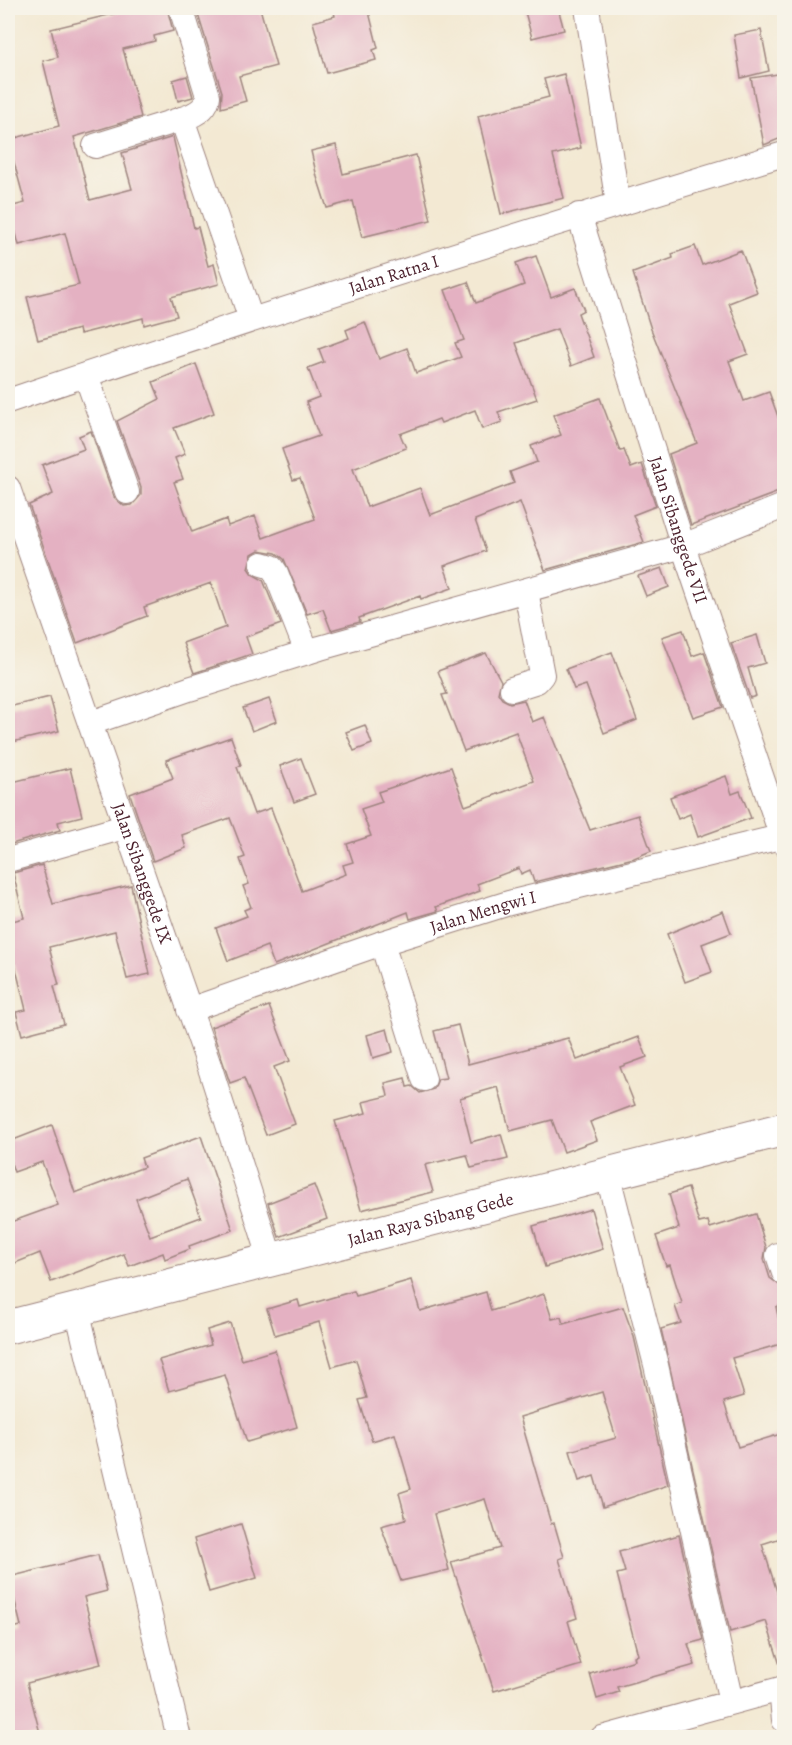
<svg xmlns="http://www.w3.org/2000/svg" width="792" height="1745" font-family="Alegreya,serif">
<rect width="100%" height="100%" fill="#f7f3e8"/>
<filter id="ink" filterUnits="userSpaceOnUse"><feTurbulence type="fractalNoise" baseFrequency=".0167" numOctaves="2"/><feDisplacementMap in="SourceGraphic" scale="12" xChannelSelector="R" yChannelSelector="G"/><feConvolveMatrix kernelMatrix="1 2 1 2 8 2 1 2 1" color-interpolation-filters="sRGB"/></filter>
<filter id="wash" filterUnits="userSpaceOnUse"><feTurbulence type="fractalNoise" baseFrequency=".008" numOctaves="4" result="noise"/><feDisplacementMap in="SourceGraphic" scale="24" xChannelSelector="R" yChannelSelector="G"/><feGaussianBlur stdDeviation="1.35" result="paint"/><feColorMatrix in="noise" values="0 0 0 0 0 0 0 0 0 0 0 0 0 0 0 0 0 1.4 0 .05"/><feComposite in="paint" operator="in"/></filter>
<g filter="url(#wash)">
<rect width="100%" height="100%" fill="#f3e9d3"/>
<g id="blocks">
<g fill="#e4b1c2" fill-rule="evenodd">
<path d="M137,8H167L173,31L154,36L155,41L123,49L141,117L74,137L90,200L132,189L122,153L173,137L194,228L198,227L208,266L214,264L219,284L171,297L177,316L144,325L143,318L80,334L79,329L38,340L27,297L79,285L65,233L19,245L9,207L25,203L8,140L59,126L43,61L58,57L51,29Z"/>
<path d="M196,8H238L239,11L260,8L276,66L239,76L246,101L221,108L222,92Z"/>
<path d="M333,8H368L378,48L373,50L376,60L327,73L313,22L335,16Z"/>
<path d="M524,8H558L564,30L532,38Z"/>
<path d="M761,30L769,71L741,78L734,35Z"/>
<path d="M784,73V137L764,145L751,78Z"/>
<path d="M564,74L581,148L553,155L564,198L501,214L478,116L549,97L544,79Z"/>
<path d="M187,76L193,97L178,101L173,80Z"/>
<path d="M336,145L343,174L416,155L431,220L362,237L353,201L327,208L317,177L311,151Z"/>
<path d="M695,246L702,265L741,250L757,292L729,303L748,354L729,361L744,401L769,392L784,433V490L691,525L669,454L697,443L651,329L633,273L673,258L672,254Z"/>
<path d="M536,256L551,297L575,288L584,310L578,313L594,357L571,366L557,329L516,343L537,399L498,412L502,422L482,429L475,410L441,423L439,419L400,434L406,448L353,469L367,507L420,488L430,515L514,483L510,472L537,462L531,446L561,435L553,415L600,398L620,451L624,450L631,468L642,464L656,506L633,515L644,542L545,570L520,502L475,520L486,551L444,566L452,588L421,599L420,596L359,618L360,622L331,630L323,609L307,614L284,559L276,553L259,550L252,554L248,568L252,574L263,580L281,624L246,637L252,654L194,673L183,643L226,627L211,583L144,607L147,616L77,643L29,505L53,494L42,465L84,449L79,436L91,431L114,497L124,506L132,505L141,495V488L117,421L160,399L153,382L196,364L214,413L174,428L185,454L175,458L183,479L174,482L192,532L226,519L228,526L255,516L263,538L315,519L300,478L293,480L282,449L319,436L306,402L319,397L308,368L324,362L319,349L349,338L346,330L365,322L379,359L407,348L416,373L461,357L455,343L464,340L445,290L468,282L476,303L524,285L516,263Z"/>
<path d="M662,568L669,587L646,596L638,576Z"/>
<path d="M683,630L692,656L704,652L723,707L693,717L662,637Z"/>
<path d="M757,635L765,663L748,668L756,696L750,698L731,643Z"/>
<path d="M612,652L637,720L604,733L586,685L574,689L566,669Z"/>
<path d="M486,653L501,681L498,693L502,699L510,703L524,700L532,722L544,717L590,830L638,815L651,851L634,858L534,882L530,870L521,874L519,868L477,884L480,891L436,907L438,911L410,919L408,912L274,965L267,946L228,961L216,928L247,916L244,910L251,907L243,886L249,884L240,859L245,857L230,818L182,835L186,848L153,861L130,794L173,778L166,760L231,737L241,765L237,767L254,814L271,808L302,891L346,874L343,865L353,862L347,844L371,836L361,809L382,802L378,792L451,767L465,806L534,781L516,732L464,751L442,695L447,694L438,671Z"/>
<path d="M50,697L59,731L8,743V707Z"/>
<path d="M269,699L277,721L252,731L243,708Z"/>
<path d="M365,725L372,744L354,751L346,732Z"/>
<path d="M301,758L315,794L294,802L280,766Z"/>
<path d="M70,768L82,816L58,822L60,830L8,845V783Z"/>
<path d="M726,776L732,794L740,791L751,818L698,837L690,814L678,819L670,797Z"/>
<path d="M42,865L53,904L131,885L150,974L127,979L115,931L49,947L59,985L54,986L64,1024L22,1035L16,1012L26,1010L13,957L8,958V922L24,918L13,873Z"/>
<path d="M723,911L731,933L702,944L712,972L685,982L667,934Z"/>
<path d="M269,1006L290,1061L274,1067L295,1124L266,1135L244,1078L230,1083L211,1027Z"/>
<path d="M458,1025L468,1064L568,1038L577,1060L639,1037L647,1057L620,1067L635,1105L590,1122L597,1140L564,1152L552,1120L510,1131L498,1087L460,1098L471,1142L501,1134L508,1159L471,1168L467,1155L425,1165L433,1192L361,1210L335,1121L366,1113L363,1102L388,1096L385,1083L405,1078L407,1087L412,1086L420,1093L434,1089L438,1079L446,1078L434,1031Z"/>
<path d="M387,1029L393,1052L373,1058L367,1035Z"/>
<path d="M52,1125L75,1193L144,1167L141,1158L201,1136L233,1230L189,1246L190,1249L165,1259L163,1253L129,1266L124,1254L51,1282L40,1253L8,1266V1223L58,1205L42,1162L14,1172L8,1154V1142ZM187,1179L201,1217L150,1236L136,1199Z"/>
<path d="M314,1185L327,1219L279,1237L268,1203Z"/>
<path d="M688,1188L699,1223L708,1221L710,1228L756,1214L766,1247L764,1259L770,1278L782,1287L784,1297V1304L776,1307L784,1343L732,1358L744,1396L724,1402L738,1447L784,1433V1537L762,1544L784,1614V1664L780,1665L766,1621L730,1632L661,1329L681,1323L675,1306L682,1303L670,1265L666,1266L656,1236L679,1228L669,1194Z"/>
<path d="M591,1209L603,1249L545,1267L533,1226Z"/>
<path d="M411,1280L420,1311L486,1292L491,1311L544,1294L552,1319L561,1317L563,1324L623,1307L634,1337L668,1485L603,1507L594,1476L579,1481L570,1451L616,1438L602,1392L520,1417L551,1524L554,1523L564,1557L559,1559L577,1618L568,1621L581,1665L494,1691L451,1562L500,1548L485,1499L434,1514L449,1570L401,1581L381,1526L406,1519L399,1493L411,1489L395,1434L372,1441L359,1400L367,1398L356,1360L332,1367L319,1322L275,1335L267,1309L298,1300L300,1307L354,1291L356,1296Z"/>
<path d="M230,1323L242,1360L275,1350L297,1427L247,1442L225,1375L169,1391L159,1360L211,1345L207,1330Z"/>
<path d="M241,1524L257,1578L209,1592L194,1539Z"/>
<path d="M679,1535L703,1640L688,1644L695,1665L617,1687L619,1692L597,1699L590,1674L635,1660L634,1656L638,1655L617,1574L625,1572L619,1552Z"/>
<path d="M98,1555L107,1591L84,1597L101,1664L27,1683L41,1737H8V1629L21,1626L9,1577Z"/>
</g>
</g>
</g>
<g filter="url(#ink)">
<use href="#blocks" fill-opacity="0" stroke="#9e847f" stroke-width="1.5"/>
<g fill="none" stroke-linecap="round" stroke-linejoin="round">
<defs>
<g id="street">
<path d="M181,8L208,96C207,109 195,115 182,119"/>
<path d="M587,8L618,204"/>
<path d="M95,146L182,119L251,319"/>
<path id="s1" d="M579,215L683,546L784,843"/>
<path d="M86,375L127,492"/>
<path id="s2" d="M8,401C265,314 524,232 784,154"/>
<path id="s3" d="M8,488L211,1071L271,1260"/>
<path d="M262,564L272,567L276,573L307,652"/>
<path d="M512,689L537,681L542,675L526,591"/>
<path d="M91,723L189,689L320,648L683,546L784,506"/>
<path d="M8,860L124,827"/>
<path d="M382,943L424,1079"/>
<path id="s4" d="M189,1010L382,943L509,903L784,836"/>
<path d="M608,1176L656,1365L731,1702"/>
<path d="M778,1255L784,1273"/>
<path d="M77,1309L179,1738"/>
<path d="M781,1689L784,1720"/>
<path d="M602,1738L784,1688"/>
</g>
<g id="secondary">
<path id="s5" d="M8,1327L784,1129"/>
</g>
</defs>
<use href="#street" stroke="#9e847f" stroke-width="26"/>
<use href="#secondary" stroke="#9e847f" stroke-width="35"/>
<use href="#street" stroke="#fff" stroke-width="24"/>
<use href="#secondary" stroke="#fff" stroke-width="33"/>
</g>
</g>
<g text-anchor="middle" stroke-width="6" stroke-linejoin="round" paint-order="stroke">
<g font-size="18" fill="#4a1f2b" stroke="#f7f3e8">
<text dy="6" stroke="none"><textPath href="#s2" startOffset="406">Jalan Ratna I</textPath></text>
<text dy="6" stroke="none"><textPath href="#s1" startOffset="330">Jalan Sibanggede VII</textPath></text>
<text dy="6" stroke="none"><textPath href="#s3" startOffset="408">Jalan Sibanggede IX</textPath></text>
<text dy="6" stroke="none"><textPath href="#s4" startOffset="310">Jalan Mengwi I</textPath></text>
<text dy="6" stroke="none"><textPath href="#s5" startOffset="436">Jalan Raya Sibang Gede</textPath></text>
</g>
</g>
<rect width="792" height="1745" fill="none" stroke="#f7f3e8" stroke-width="30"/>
</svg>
